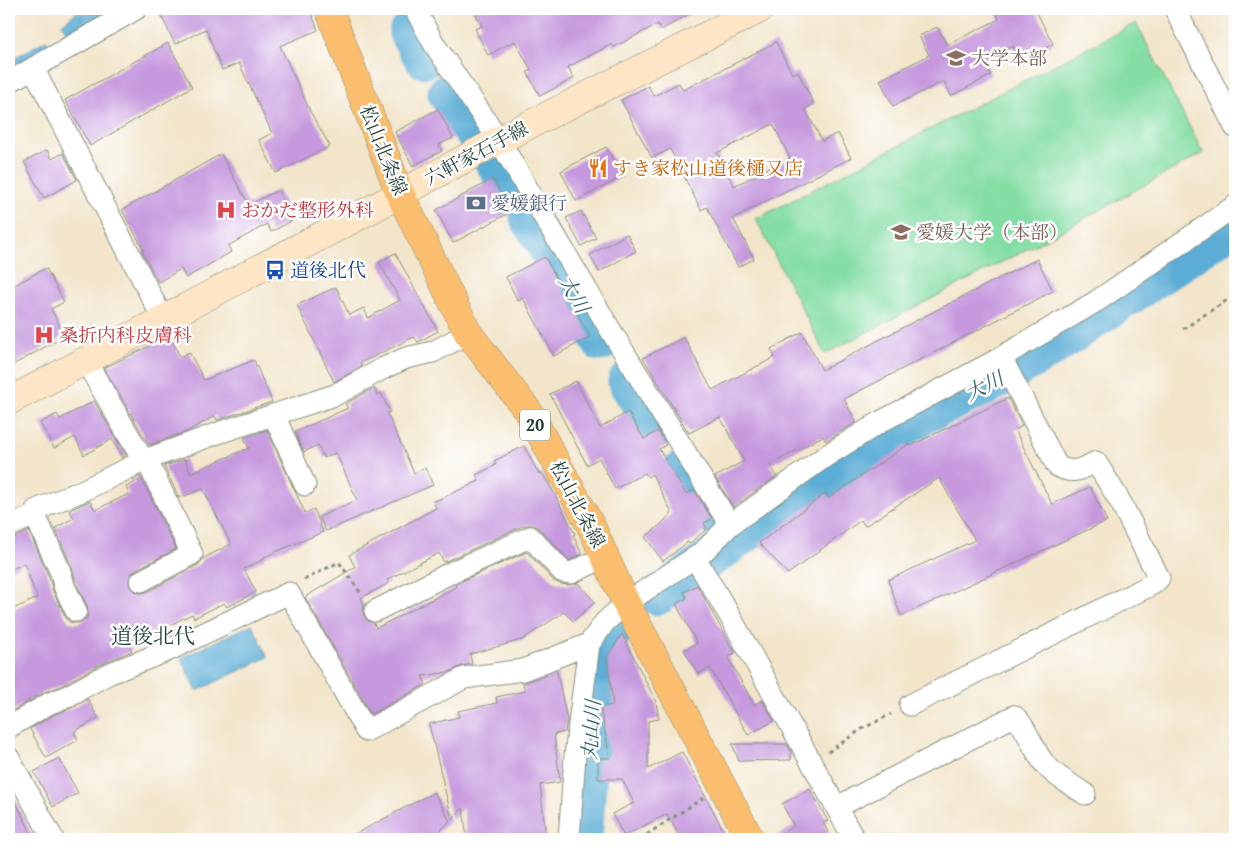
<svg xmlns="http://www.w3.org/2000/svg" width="1244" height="848" font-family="'Gentium Book Plus','Noto Serif JP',serif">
<rect width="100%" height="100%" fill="#fff"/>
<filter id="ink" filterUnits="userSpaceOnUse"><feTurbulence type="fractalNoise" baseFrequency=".02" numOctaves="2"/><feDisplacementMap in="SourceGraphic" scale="10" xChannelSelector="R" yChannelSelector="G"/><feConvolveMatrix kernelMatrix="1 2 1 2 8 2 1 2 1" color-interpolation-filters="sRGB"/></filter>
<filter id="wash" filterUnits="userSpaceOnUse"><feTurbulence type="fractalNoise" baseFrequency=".0096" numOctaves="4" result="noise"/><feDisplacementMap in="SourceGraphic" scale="20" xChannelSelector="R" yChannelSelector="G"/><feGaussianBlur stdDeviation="1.12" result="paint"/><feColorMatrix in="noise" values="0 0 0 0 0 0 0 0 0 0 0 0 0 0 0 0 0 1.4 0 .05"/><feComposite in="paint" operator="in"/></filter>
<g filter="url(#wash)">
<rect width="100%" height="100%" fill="#f2e5ca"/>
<path fill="#84dea4" stroke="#528e6c" d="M1136,23L1203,153L1058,233L825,354L756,219Z"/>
<g fill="#5badd6" stroke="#3d7585">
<path d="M80,9H91L80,17V18L97,9H121L70,38L62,24Z"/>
<path d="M46,40L52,50L9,75V61Z"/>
<path d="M252,624L268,657L197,691L181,658Z"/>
</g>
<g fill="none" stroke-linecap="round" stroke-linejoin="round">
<g stroke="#5badd6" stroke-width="39">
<path d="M408,33L424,59"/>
<path d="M447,93L474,133"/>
<path d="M493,160L512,191"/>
<path d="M529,218L541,237"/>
<path d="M547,247L601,342"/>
<path d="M627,382L639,401"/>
<path d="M644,409L657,429"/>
<path d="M683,469L713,516"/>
<path d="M657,596L859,454L924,415L986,386L1047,351L1235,225"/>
<path d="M583,839L594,689L605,640L617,627"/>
</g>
</g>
<g id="blocks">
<g fill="#c699de" fill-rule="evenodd">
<path d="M158,9H310L318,30L280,46L311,113L330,146L276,173L259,140L272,133L239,63L222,70L206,29L175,44Z"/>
<path d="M473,9H699L661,30L658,24L614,47L612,44L568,67L574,78L540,96L527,72L531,70L515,41L488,55L475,29L482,26Z"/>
<path d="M994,9H1035L1053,44L1020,61L1013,46L984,61L991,75L951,96L944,81L893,106L880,80L929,55L919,36L937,27L947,45L999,19Z"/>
<path d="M776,42L792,74L798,72L814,104L805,109L822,141L838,133L851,158L733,218L754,259L738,267L707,207L701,210L670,149L652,158L621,100L648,86L654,96L679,83L683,90ZM773,124L790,158L734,186L717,153Z"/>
<path d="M168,43L192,87L90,146L65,100Z"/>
<path d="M438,109L453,138L439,145L442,151L413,166L395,132Z"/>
<path d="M606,147L622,177L576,201L561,171Z"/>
<path d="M47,150L52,159L63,153L77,180L44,198L24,162Z"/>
<path d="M221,154L249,205L278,190L293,220L271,232L267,224L228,246L231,252L186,278L181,269L158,282L142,251L144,250L122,210Z"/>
<path d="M493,179L511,212L453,243L436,210Z"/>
<path d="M581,211L596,238L581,246L566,218Z"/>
<path d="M627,234L636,251L599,272L590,255Z"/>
<path d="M395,253L438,331L418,342L414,337L360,363L362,366L334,382L297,305L336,287L349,315L364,308L368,318L400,300L379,262Z"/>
<path d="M545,257L567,298L568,297L590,337L554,356L523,298L518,301L506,277Z"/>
<path d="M1037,259L1053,291L844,399L856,422L826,441L823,436L770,465L777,476L733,507L715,477L744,461L720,417L689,433L643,358L684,337L712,390L775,357L771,349L802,332L822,370L919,319Z"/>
<path d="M46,268L64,302L51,309L65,336L9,367V288Z"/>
<path d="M170,336L180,357L189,352L204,380L254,360L272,402L217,420L215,416L188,431L149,445L104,368Z"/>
<path d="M576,381L600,428L628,412L644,439L658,431L666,445L659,449L686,494L694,490L712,519L704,523L707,529L689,544L688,542L663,561L645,537L658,527L672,513L652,474L648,477L645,473L615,489L599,458L587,465L550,394Z"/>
<path d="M374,388L377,395L381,393L390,412L387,413L414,473L425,468L433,485L326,531L319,517L357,500L336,453L324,458L318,445L304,452L295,432L348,408L345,404Z"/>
<path d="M1008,398L1022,426L1015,430L1052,504L1090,487L1107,521L901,616L888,580L975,540L939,478L865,526L861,520L788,574L759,543L826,493L829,498L908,444L910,446Z"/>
<path d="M94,401L126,455L122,458L112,439L84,455L75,437L54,448L40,423L57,414L60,419Z"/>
<path d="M267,430L305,513L314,509L323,532L264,557V559L244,569L256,592L227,607L224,603L194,618L192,614L160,630V628L128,644L132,651L102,663L59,687L44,692L9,713V611L37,598L24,563L9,571V540L29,531L49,577L53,591L65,616L69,622L76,623L81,622L87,618L88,611L87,606L76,582L72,568L55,528L74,518L69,510L90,501L95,510L129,494L126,487L135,482L133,480L140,476L176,549L135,570L131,574L129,581L130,587L134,591L140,593L147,592L198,565L204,558L231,544L203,489L179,498L164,466L185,459L190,473L249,448L244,438Z"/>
<path d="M524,446L539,474L542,473L554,493L575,534L573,535L582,554L569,560L539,528L533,525H525L444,562L439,553L387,580L389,583L361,598L364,605L363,611L364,616L368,621L374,623L376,628L456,587L455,584L457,583L527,552L554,581L561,584L569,585L578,583L595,602L573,621L564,612L522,640L470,654L472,664L462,666L449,672L422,676L426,684L371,714L305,597L355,567L349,555L436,508L433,502L479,481L476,475L496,465L494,461Z"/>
<path d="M697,585L735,653L728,657L754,705L762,700L774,721L748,735L710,668L698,674L684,650L697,643L676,604L687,598L684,592Z"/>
<path d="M622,634L656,702L659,719L648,721V769L682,752L728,839H681L667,814L624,836L612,814L634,803L622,779H598V758H610L600,707L613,705L607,657Z"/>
<path d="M557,672L567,720L565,732L554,734L560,782L540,785L546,837L527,839H467L463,808L452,819L429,724L459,717L458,711L497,703L496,697L525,691L523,683Z"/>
<path d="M88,699L98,718L74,732L78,740L46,758L30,729L55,714L70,709Z"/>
<path d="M732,744H787L791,751V760L739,761Z"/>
<path d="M59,758L78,793L53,807L34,772Z"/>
<path d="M9,788L34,839H9Z"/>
<path d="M810,789L828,821L823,823L832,839H772L794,826L782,804Z"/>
<path d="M434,792L450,821L439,832L425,839H346Z"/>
</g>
</g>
</g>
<g filter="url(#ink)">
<use href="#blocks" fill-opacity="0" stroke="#88917f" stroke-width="1"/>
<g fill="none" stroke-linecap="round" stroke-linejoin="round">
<defs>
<g id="street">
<path d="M415,9L434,44L499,140L608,326L730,525"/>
<path d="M1175,9L1235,127"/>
<path d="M33,68L163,319"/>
<path d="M9,82L136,9"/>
<path d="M85,360L140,455L149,465L192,554L141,581"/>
<path d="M274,415L305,485"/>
<path d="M35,515L61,573L64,586L76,611"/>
<path d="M9,526L35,515L36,510L84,490L145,460L218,433L335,395L384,368L406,358L433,352L468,333"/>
<path d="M695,558L727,611L854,839"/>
<path d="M375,611L452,572L530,537L563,572L571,573L605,557"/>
<path d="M910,705L1145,588L1154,583L1159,578L1121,503L1096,462C1081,469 1074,475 1057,466L1001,357"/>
<path d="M9,727L50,703L64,698L108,674L167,651L289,593L366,731L464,678L523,670L589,644"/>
<path d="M9,758L53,839"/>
<path d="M837,807L1014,716C1026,725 1033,750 1044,763C1054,776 1072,785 1085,794"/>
<path d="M569,839L575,756L589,644L605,622L626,603L703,552L730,525L826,456L882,421L993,362L1097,301L1235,206"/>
</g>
<path id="secondary" d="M9,401L400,194L499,140L760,9"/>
<path id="primary" d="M329,9L400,194L468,333L528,411L591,526L626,603L750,839"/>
</defs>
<use href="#street" stroke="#88917f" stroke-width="23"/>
<use href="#secondary" stroke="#88917f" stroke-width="29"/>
<use href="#primary" stroke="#88917f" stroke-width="29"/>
<g stroke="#88917f" stroke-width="3" stroke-dasharray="4 4" stroke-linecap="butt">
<path d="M1183,329L1235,295"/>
<path d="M304,580L339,562L362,595"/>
<path d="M828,752L862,729L891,714"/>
<path d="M640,839L703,798"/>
</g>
<use href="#street" stroke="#fff" stroke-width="21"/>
<use href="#secondary" stroke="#fde5c5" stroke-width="28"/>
<use href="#primary" stroke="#fbbd6e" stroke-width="28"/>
</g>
</g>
<defs>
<symbol id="university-bare" viewBox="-9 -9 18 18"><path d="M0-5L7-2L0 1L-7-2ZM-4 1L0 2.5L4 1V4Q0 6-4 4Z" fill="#8d6e63" stroke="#fff" stroke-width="2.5" paint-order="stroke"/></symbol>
<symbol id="restaurant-bare" viewBox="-9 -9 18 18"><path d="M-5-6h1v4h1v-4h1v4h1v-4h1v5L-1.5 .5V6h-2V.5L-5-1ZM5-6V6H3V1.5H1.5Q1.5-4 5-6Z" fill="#e8710a" stroke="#fff" stroke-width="2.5" paint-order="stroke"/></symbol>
<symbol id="bank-bare" viewBox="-9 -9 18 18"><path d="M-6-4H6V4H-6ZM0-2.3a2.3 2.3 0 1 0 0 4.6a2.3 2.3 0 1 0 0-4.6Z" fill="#5c6f8a" stroke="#fff" stroke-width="2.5" paint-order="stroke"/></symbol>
<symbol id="hospital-bare" viewBox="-9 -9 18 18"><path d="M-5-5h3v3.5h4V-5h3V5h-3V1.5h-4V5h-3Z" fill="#e0444e" stroke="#fff" stroke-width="2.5" paint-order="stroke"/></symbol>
<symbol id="bus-bare" viewBox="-9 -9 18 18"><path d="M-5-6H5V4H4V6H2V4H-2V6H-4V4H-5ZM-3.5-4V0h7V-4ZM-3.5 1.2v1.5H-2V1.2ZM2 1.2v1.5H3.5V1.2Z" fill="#1a4fb4" stroke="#fff" stroke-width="2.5" paint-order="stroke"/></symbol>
</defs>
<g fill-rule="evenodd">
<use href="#university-bare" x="942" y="44" width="28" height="28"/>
<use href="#restaurant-bare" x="584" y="154" width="28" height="28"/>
<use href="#bank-bare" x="462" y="189" width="28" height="28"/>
<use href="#hospital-bare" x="212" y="196" width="28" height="28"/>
<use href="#university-bare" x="887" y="218" width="28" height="28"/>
<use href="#bus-bare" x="261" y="256" width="28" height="28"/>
<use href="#hospital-bare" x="30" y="321" width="28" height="28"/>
</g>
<g text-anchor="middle" stroke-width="5" stroke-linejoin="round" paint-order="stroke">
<rect fill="#fff" stroke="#627771" stroke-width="1" x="520" y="409.5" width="30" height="31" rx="4"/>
<g font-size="18" font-weight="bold" fill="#1f3d34">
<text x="535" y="431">20</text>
</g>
<g font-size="19" fill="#785e54" stroke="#fff" text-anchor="start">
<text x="971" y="65">大学本部</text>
<text x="916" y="239">愛媛大学（本部）</text>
</g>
<g font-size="19" fill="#1f3d34" stroke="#fff">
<text transform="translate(384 150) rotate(68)" y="7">松山北条線</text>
<text transform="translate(476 153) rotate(-28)" y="7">六軒家石手線</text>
<text transform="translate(578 504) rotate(62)" y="7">松山北条線</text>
</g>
<g font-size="19" fill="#c56008" stroke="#fff" text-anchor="start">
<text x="613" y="175">すき家松山道後樋又店</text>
</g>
<g font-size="19" fill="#4e5e75" stroke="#fff" text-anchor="start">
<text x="491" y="210">愛媛銀行</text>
</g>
<g font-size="19" fill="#be3a42" stroke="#fff" text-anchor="start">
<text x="241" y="217">おかだ整形外科</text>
<text x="59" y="342">桑折内科皮膚科</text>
</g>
<g font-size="19" fill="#164399" stroke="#fff" text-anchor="start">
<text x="290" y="277">道後北代</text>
</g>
<g font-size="20" font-style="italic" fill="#34646d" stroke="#fff">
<text transform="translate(574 294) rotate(60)" y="7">大川</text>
<text transform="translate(984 386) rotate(-27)" y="7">大川</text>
<text transform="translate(591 730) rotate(-86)" y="7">丸山川</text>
</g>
<g font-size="21" fill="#1f3d34" stroke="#fff">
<text x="153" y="643">道後北代</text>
</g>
</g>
<rect width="1244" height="848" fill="none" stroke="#fff" stroke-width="30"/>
</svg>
